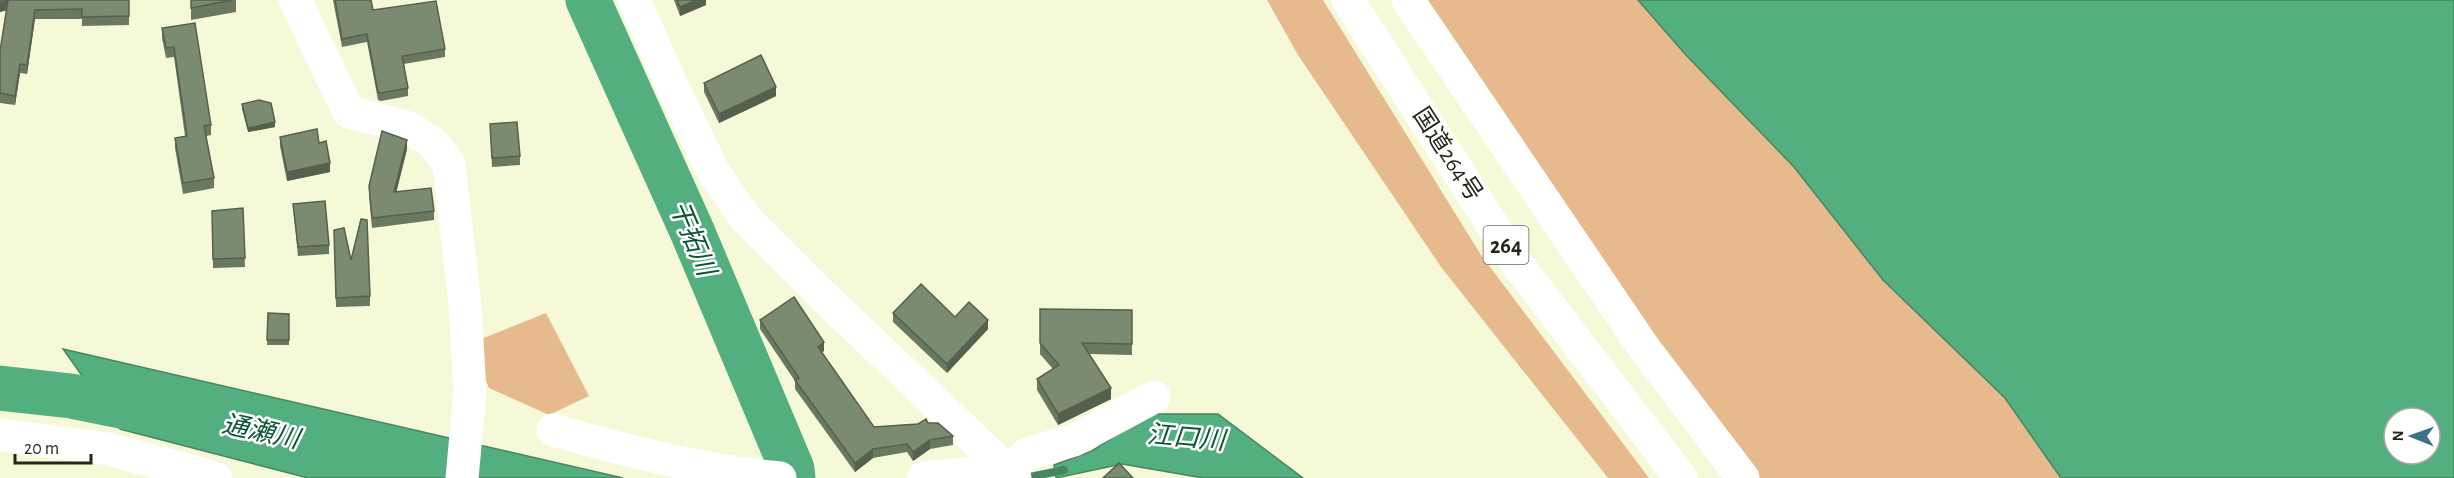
<svg xmlns="http://www.w3.org/2000/svg" width="2454" height="478" font-family="'Alegreya Sans','Noto Sans JP',sans-serif">
<rect width="100%" height="100%" fill="#f6f9d7"/>
<g fill="#e7ba8e">
<path d="M1267,0H1323L1481,255L1649,478H1608L1441,267L1298,55Z"/>
<path d="M1418,0H1638L1686,55L1794,167L1883,280L2005,398L2061,478H1753Z"/>
<path d="M546,313L589,396L549,415L489,388L478,361L481,339Z"/>
</g>
<g fill="#54af80" stroke="#468661" stroke-width="1.5" fill-rule="evenodd">
<path d="M1638,0H2454V478H2061L2005,398L1883,280L1794,167L1686,55ZM2394,418H2430V454H2394Z"/>
<path d="M63,349L623,478H308L120,429Z"/>
<path d="M1148,414H1218L1303,478H1203L1122,464L1056,478L1054,465L1092,451Z"/>
</g>
<g fill="none" stroke-linecap="round" stroke-linejoin="round">
<path stroke="#468661" stroke-width="8" d="M1025,478L1064,470"/>
<g stroke="#54af80" stroke-width="45">
<path d="M588,0L692,231L792,469L793,478"/>
<path d="M0,388L71,396L160,414"/>
</g>
<g stroke="#fff" stroke-width="33">
<path d="M295,0L349,112L409,128L433,143L449,164L465,305L470,392L462,478"/>
<path d="M634,0L673,88L713,171L745,218L822,295L1015,478"/>
<path d="M1408,0L1644,348L1743,478"/>
<path d="M553,430C627,451 703,471 780,478"/>
<path d="M0,435L108,449L216,478"/>
<path d="M923,478L1008,470L1027,454L1074,440L1154,397"/>
</g>
<path stroke="#fff" stroke-width="33" d="M1348,0L1518,265L1681,478"/>
</g>
<g fill="#697861">
<path d="M0,0H129V25L82,26V19H35L27,74L20,73L15,105L0,103V51L6,10L0,12Z"/>
<path d="M191,0H236V12L191,20Z"/>
<path d="M333,0H371L373,10L445,49V57L404,64L408,88V96L381,101L378,100L367,42L342,47Z"/>
<path d="M674,0H706V5L680,16Z"/>
<path d="M195,23L211,125V135L206,136L214,178V188L183,194L175,148V138L185,136L174,57L166,58L162,38V28Z"/>
<path d="M704,83L776,96L719,123L704,92Z"/>
<path d="M242,104L275,127L248,132L242,109Z"/>
<path d="M490,124L520,156V165L492,167Z"/>
<path d="M280,137L319,143L330,172L287,181L280,146Z"/>
<path d="M407,149L396,192L434,211V220L372,228L369,195V186Z"/>
<path d="M293,204L329,245V254L298,256Z"/>
<path d="M243,208L245,267L213,268L212,211Z"/>
<path d="M334,239L351,260L370,296V306L336,307Z"/>
<path d="M1040,309L1132,310V355L1089,354L1111,399L1058,425L1037,390V379L1053,369L1040,354Z"/>
<path d="M268,313L289,314V345H267Z"/>
<path d="M893,313L955,317L988,329L947,373L893,322Z"/>
<path d="M760,320L824,351L822,352L874,427L928,423L953,436V445L930,449L913,461L907,452L873,458L855,472L795,389V381L760,329Z"/>
</g>
<g fill="#55614f">
<path d="M696,0H706V5L680,16V7Z"/>
<path d="M8,1V10L0,12V3Z"/>
<path d="M35,10V19L27,74V65Z"/>
<path d="M20,64V73L15,105V96Z"/>
<path d="M776,87V96L719,123V114Z"/>
<path d="M275,122V127L248,132V128Z"/>
<path d="M407,140V149L394,202V192Z"/>
<path d="M330,163V172L287,181V172Z"/>
<path d="M988,320V329L947,373V364Z"/>
<path d="M824,342V351L818,355V347Z"/>
<path d="M1111,388V399L1058,425V414Z"/>
<path d="M930,440V449L913,461V452Z"/>
<path d="M873,449V458L855,472V463Z"/>
</g>
<g fill="#7a8b71" stroke="#55614f" stroke-width="1.5">
<path d="M0,0H129V16L82,17V9L35,10L27,65L20,64L15,96L0,93V51L8,1L0,3Z"/>
<path d="M191,0H232L191,8Z"/>
<path d="M335,0H371L373,10L436,1L445,49L402,56L408,88L381,93L378,92L367,34L342,39Z"/>
<path d="M677,0H696L680,7Z"/>
<path d="M195,23L211,125L204,126L214,178L183,183L175,138L187,136L174,47L166,48L162,28Z"/>
<path d="M761,55L776,87L719,114L704,83Z"/>
<path d="M259,100L271,103L275,122L248,128L242,104Z"/>
<path d="M517,122L520,156L492,158L490,124Z"/>
<path d="M317,129L319,143L326,141L330,163L287,172L280,137Z"/>
<path d="M382,131L407,140L394,192L431,188L434,211L372,218L369,186Z"/>
<path d="M325,201L329,245L298,247L293,204Z"/>
<path d="M243,208L245,258L213,259L212,211Z"/>
<path d="M361,219L367,220L370,296L336,298L334,230L344,228L351,260Z"/>
<path d="M921,284L955,317L969,302L988,320L947,364L893,313Z"/>
<path d="M794,297L824,342L818,347L874,427L918,424L926,419L928,423H938L953,436L930,440L913,452L907,444L873,449L855,463L795,380L799,378L760,320Z"/>
<path d="M1040,309L1132,310V344L1082,343L1111,388L1058,414L1037,379L1059,365L1040,343Z"/>
<path d="M268,313L289,314V340H267Z"/>
<path d="M1119,463L1133,478H1103Z"/>
</g>
<g text-anchor="middle" stroke-width="5" stroke-linejoin="round" paint-order="stroke">
<rect fill="#fff" stroke="#67685f" stroke-width="1.5" x="1483.5" y="226" width="45" height="38" rx="4.5"/>
<g font-size="22" font-weight="bold" fill="#26271a">
<text x="1506" y="253">264</text>
</g>
<g font-size="24" fill="#26271a" stroke="#fff">
<text transform="translate(1448 154) rotate(57)" y="8">国道264号</text>
</g>
<g font-size="26" font-style="italic" fill="#0a5334" stroke="#fff">
<text transform="translate(693 238) rotate(67)" y="9">干拓川</text>
<text transform="translate(261 431) rotate(12)" y="9">通瀬川</text>
<text transform="translate(1186 437) rotate(5)" y="9">江口川</text>
</g>
</g>
<g transform="translate(2412 436) rotate(271)"><circle r="28" fill="#ffffff" stroke="#a8a9a3" stroke-width="1.5"/>
<path d="M0-4.5L10 22L0 15L-10 22Z" fill="#39738b"/>
<text y="-9" font-size="16" font-weight="bold" text-anchor="middle" fill="#26271a">N</text>
</g>
<path d="M15 454v9h76v-9" fill="none" stroke="#26271a" stroke-width="3"/>
<text x="24" y="454" font-size="18" fill="#26271a" stroke="#ffffff" stroke-width="4.5" paint-order="stroke">20 m</text>
</svg>
